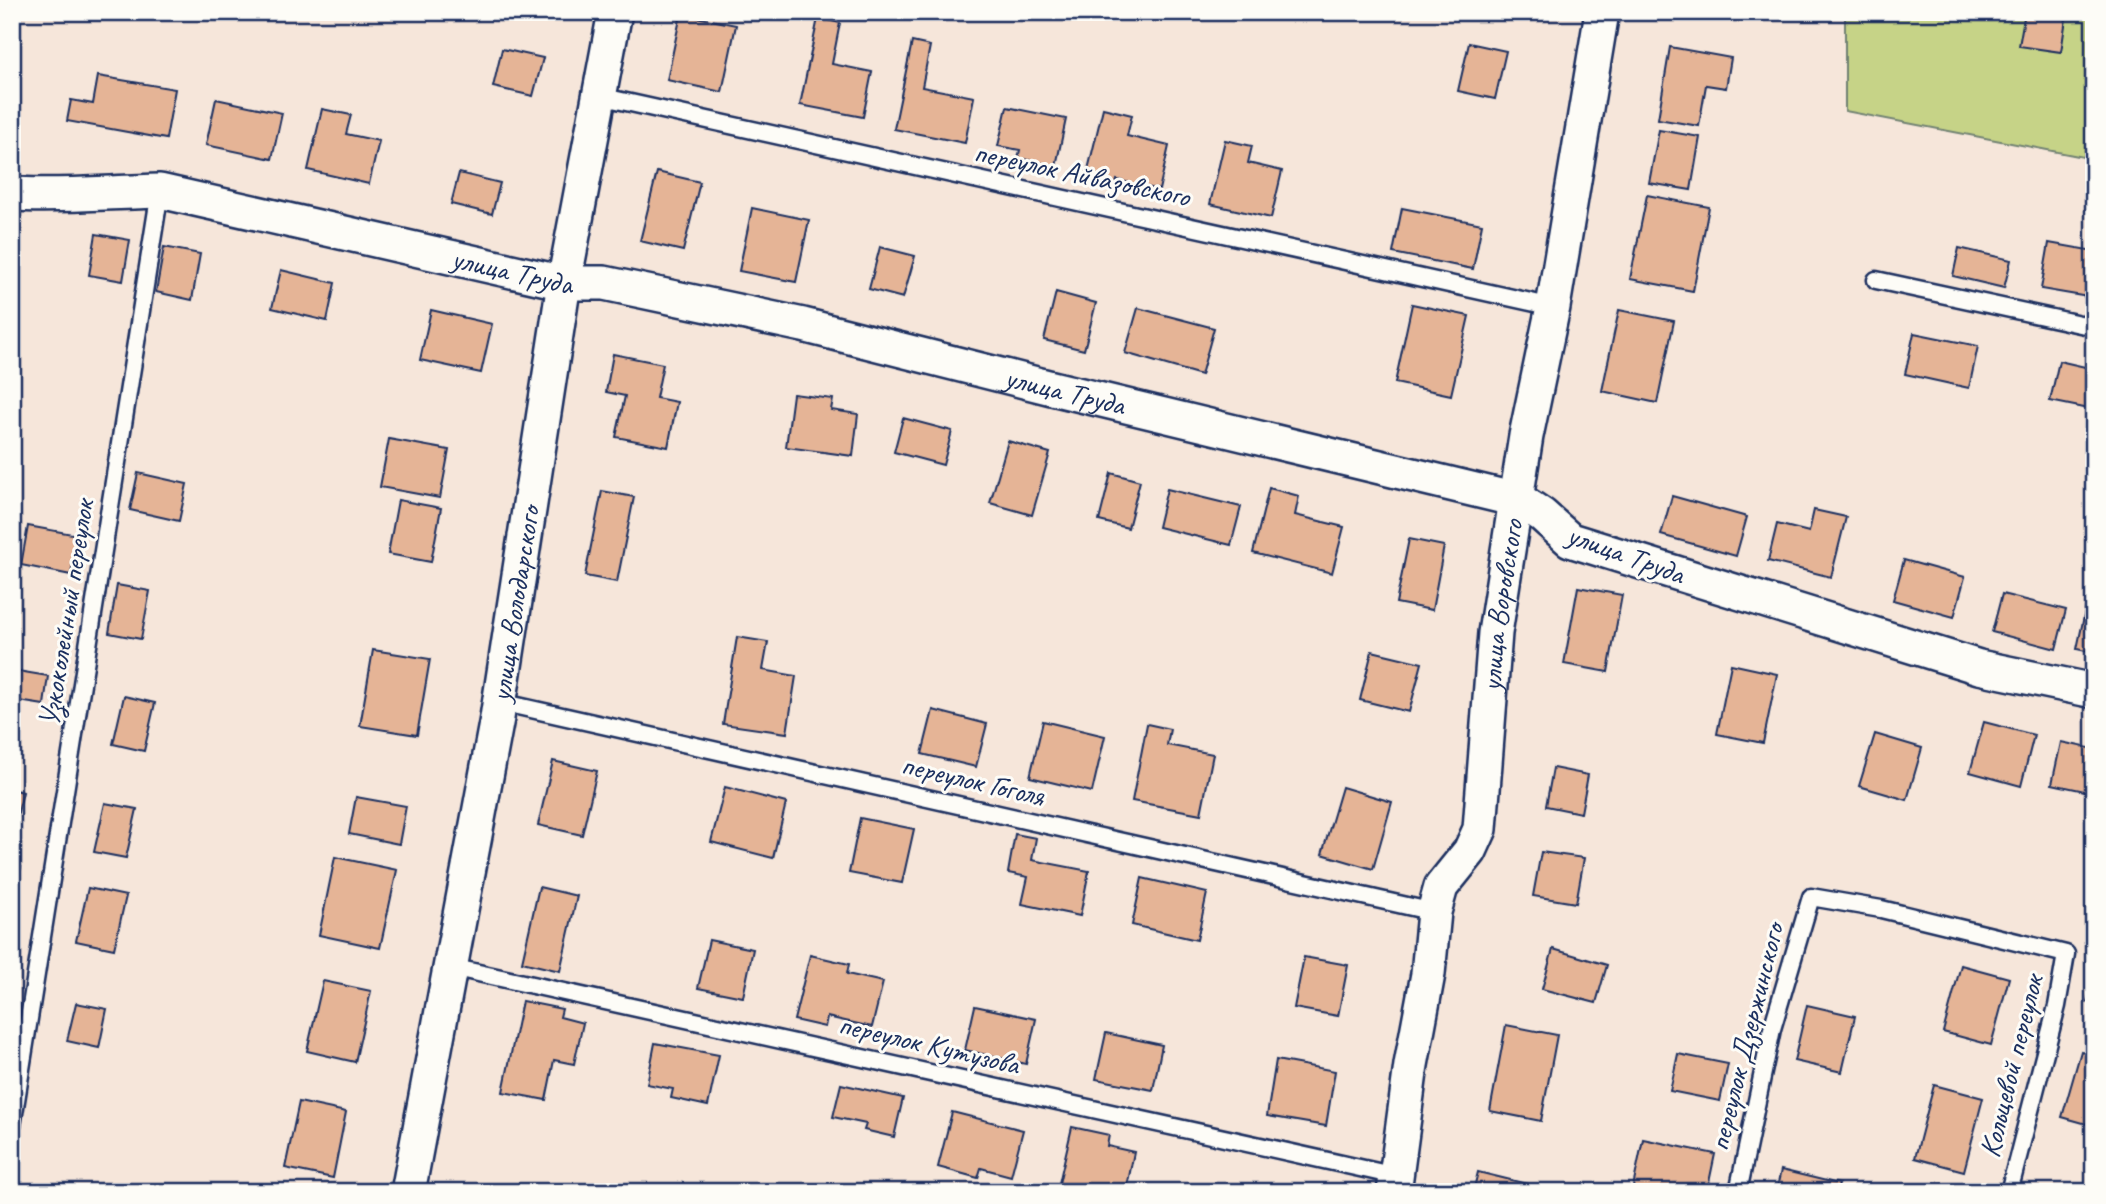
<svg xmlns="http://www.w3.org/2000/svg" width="2106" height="1204" font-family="Caveat,sans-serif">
<rect width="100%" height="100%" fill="#f6e6da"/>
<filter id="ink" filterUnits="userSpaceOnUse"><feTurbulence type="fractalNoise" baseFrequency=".0143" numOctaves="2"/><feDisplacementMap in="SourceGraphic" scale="14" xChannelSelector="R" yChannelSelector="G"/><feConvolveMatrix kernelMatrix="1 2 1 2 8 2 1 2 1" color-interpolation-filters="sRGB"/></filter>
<g filter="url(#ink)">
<path fill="#c6d387" stroke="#708172" stroke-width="2" d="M1845,12H2094V159L1845,111Z"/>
<g fill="#e5b496" stroke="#1b2f5e" stroke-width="2">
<path d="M2025,12H2067L2061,52L2019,46Z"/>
<path d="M681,14L736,25L722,92L667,80Z"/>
<path d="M818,18L840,23L832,64L872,72L863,117L800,105Z"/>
<path d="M912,42L930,46L922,87L974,97L965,143L894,129Z"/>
<path d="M1469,43L1506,51L1495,99L1458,91Z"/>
<path d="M1670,47L1731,58L1726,88L1706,85L1699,126L1658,119Z"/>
<path d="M502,49L543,58L533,96L493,87Z"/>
<path d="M98,76L175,89L166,139L67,121L71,100L93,104Z"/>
<path d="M216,99L282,113L272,159L206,145Z"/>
<path d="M1007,107L1066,119L1056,166L1018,158L1020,150L998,146Z"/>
<path d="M1103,108L1132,115L1127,136L1169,146L1159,190L1117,180L1116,185L1086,178Z"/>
<path d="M322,109L351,115L346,134L379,141L369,184L308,170Z"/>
<path d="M1659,130L1700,137L1691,190L1649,183Z"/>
<path d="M1225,140L1252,146L1248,163L1282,171L1271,218L1210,204Z"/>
<path d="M657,172L700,182L683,251L640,241Z"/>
<path d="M459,173L500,183L492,214L451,204Z"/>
<path d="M1647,195L1709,207L1693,291L1630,279Z"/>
<path d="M752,208L809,220L796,282L739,271Z"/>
<path d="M1402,208L1482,224L1473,269L1393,253Z"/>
<path d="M96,234L130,240L123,281L89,275Z"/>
<path d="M2049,243L2094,251V298L2041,289Z"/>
<path d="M164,247L200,254L192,300L156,292Z"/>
<path d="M880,247L915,256L903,298L869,289Z"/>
<path d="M1959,248L2011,260L2004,288L1953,276Z"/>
<path d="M281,270L335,283L327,321L272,308Z"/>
<path d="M1056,292L1096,303L1084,350L1044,340Z"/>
<path d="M1412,304L1469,316L1451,395L1395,383Z"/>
<path d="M1138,308L1214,328L1201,375L1125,353Z"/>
<path d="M431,310L492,324L481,373L420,360Z"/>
<path d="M1619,310L1674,321L1657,403L1602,391Z"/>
<path d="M1914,333L1978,346L1969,388L1905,374Z"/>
<path d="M613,354L663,364L656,398L677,402L668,447L616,437L625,396L606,392Z"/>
<path d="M2059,361L2094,369V410L2050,401Z"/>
<path d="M793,394L833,399L831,410L858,414L853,456L786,447Z"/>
<path d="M903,418L952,431L943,465L894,452Z"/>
<path d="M389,439L449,450L440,498L380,487Z"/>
<path d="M1008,441L1050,453L1032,515L990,503Z"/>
<path d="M138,473L187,484L179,521L130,510Z"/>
<path d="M1111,473L1140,481L1128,528L1099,521Z"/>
<path d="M1269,488L1299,496L1295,515L1344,527L1332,573L1253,553Z"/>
<path d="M1167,489L1241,507L1231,545L1158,527Z"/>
<path d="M602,491L634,497L617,582L585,576Z"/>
<path d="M1672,496L1747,517L1736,556L1661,535Z"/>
<path d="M398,500L441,508L431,562L388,554Z"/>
<path d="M1814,510L1846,517L1831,577L1768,561L1777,524L1809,532Z"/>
<path d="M28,526L78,535L71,575L21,565Z"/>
<path d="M1409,539L1444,546L1432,610L1396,603Z"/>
<path d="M1904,560L1965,577L1954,617L1893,600Z"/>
<path d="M117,585L150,591L141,639L109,633Z"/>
<path d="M1578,587L1622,595L1608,672L1564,664Z"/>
<path d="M2002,594L2066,610L2056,649L1992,632Z"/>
<path d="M2087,602L2094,603V653L2077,649Z"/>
<path d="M737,637L768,642L763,670L796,676L787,733L723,724Z"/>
<path d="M373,650L430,659L417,735L360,726Z"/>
<path d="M1372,651L1422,663L1409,712L1360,700Z"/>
<path d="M1731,664L1777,674L1763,743L1717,734Z"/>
<path d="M12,670L48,676L44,705L12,700Z"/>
<path d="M124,696L155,703L144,751L113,744Z"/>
<path d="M933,710L987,724L976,767L922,754Z"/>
<path d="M1043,721L1105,736L1092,792L1030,777Z"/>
<path d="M1984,722L2034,735L2021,786L1970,772Z"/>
<path d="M1147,724L1170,729L1167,745L1213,754L1201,814L1132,801Z"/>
<path d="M1875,734L1922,748L1907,800L1859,786Z"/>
<path d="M2061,742L2094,749V793L2052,784Z"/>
<path d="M553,761L597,771L582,835L538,825Z"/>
<path d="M1553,768L1588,775L1581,813L1546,806Z"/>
<path d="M725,787L786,803L773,858L711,842Z"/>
<path d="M1342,787L1392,802L1373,869L1322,854Z"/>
<path d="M12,789L23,792L14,829L12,828Z"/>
<path d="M356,797L406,806L399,844L349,834Z"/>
<path d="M105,803L137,809L126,858L94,852Z"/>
<path d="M860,818L914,829L902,883L849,873Z"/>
<path d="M1015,834L1036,838L1032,860L1089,871L1080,916L1022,904L1028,877L1008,873Z"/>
<path d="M1541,852L1584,858L1576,903L1533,896Z"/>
<path d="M335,857L397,870L380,948L319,935Z"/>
<path d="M12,865L21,867L16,887L12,886Z"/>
<path d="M1142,878L1207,893L1197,940L1132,925Z"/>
<path d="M539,887L577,896L560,971L522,962Z"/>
<path d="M88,888L126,896L114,949L76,941Z"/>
<path d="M709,940L753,949L743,997L698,988Z"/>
<path d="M1553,949L1607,965L1596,1003L1542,989Z"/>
<path d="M810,955L849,964L847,974L883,982L872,1027L827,1017L825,1027L794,1020Z"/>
<path d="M1304,957L1348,965L1338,1016L1294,1008Z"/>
<path d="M1961,965L2009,978L1991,1045L1943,1032Z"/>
<path d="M2094,977V1004L2087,1002Z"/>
<path d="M323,981L371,991L355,1062L307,1051Z"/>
<path d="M522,1001L562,1009L560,1017L583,1023L574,1064L554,1060L546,1100L503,1092Z"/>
<path d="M76,1003L107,1009L99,1048L67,1041Z"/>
<path d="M1807,1005L1855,1016L1842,1072L1794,1061Z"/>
<path d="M975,1006L1036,1019L1026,1064L965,1050Z"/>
<path d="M1506,1025L1557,1035L1541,1121L1490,1111Z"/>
<path d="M1106,1033L1162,1045L1153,1090L1096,1079Z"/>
<path d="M655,1043L719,1055L708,1106L671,1098L673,1089L647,1084Z"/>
<path d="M2081,1051L2094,1055V1126L2062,1117Z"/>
<path d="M1678,1054L1728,1064L1720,1101L1670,1091Z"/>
<path d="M1276,1060L1335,1071L1326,1126L1267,1116Z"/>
<path d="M841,1084L903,1098L894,1137L864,1130L866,1124L833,1117Z"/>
<path d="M1934,1085L1983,1098L1964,1171L1915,1158Z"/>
<path d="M299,1102L346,1112L333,1178L285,1168Z"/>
<path d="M952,1112L1023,1130L1011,1176L981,1168L978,1178L938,1167Z"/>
<path d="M1072,1127L1109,1135L1107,1146L1134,1152L1126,1192H1057Z"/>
<path d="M1643,1139L1715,1154L1707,1192H1632Z"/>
<path d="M1781,1170L1839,1184L1837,1192H1776Z"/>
<path d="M1478,1172L1527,1184L1525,1192H1473Z"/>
</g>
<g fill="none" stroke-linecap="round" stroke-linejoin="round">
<defs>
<g id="lane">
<path d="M599,96L1553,307"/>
<path d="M1876,280L2094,327"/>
<path d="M500,702L1434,912"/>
<path d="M451,967L1396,1176"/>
<path d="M12,1126L160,191"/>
<path d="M1738,1192L1772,1029L1811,897L1881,909L2066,954L2057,1006L2009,1192"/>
</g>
<g id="street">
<path id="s1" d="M12,194C62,197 111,192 160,191L564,283H604L803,325L1052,388L1521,501L1542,515L1570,540L1979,667L2094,691"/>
<path id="s2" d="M408,1192L497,718L564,283L615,12"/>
<path id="s3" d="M1394,1192L1411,1065L1428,974L1434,912L1441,887L1470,851L1480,829L1495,633L1526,436L1553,307L1602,12"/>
</g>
</defs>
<use href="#lane" stroke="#1b2f5e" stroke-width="21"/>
<use href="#street" stroke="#1b2f5e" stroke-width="38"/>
<use href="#lane" stroke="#fdfcf7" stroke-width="16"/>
<use href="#street" stroke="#fdfcf7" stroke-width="33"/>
</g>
</g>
<g text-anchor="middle" stroke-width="6" stroke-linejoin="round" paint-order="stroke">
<g font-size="30" fill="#1b2f5e" stroke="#fdfcf7">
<text transform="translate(1082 174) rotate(12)" y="10">переулок Айвазовского</text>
<text dy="10" stroke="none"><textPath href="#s1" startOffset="509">улица Труда</textPath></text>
<text dy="10" stroke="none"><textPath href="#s1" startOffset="1076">улица Труда</textPath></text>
<text transform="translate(1626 554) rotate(20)" y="10">улица Труда</text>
<text dy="10" stroke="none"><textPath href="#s2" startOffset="598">улица Володарского</textPath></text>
<text dy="10" stroke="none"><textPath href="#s3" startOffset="604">улица Воровского</textPath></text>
<text transform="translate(66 613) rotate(-81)" y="10">Узкоколейный переулок</text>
<text transform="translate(973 780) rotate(13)" y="10">переулок Гоголя</text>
<text transform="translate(1746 1037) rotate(-76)" y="10">переулок Дзержинского</text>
<text transform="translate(929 1044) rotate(13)" y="10">переулок Кутузова</text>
<text transform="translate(2011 1066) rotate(-76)" y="10">Кольцевой переулок</text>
</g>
</g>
<rect width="2106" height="1204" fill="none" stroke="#fdfcf7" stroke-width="42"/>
<rect x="21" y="21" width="2064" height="1162" fill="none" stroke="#1b2f5e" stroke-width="2.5" filter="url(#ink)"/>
</svg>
